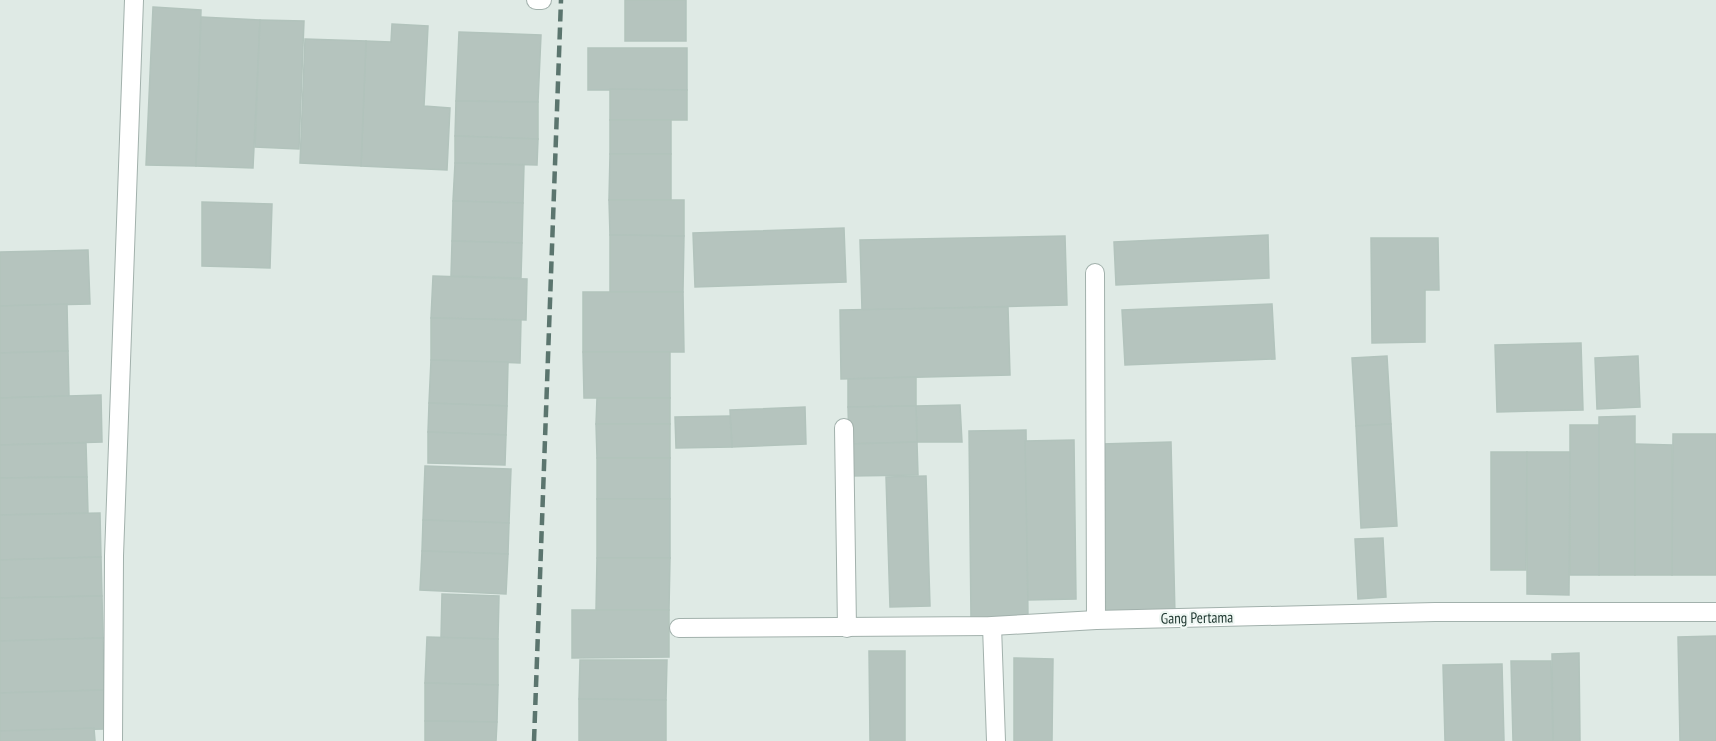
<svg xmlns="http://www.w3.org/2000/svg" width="1716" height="741" font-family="'PT Sans Narrow',sans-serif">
<rect width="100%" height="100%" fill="#dfeae5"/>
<g fill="#b5c4be" stroke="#b2c3bc" stroke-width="1.5">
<rect x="625" y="0" width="61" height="41"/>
<path d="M153,7L201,10L196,166L146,165Z"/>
<path d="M201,17L260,20L253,168L196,166Z"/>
<path d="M260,20L304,21L299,149L255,147Z"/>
<path d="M392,24L428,26L424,106L450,108L447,170L361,166L366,41L391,42Z"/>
<path d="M459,32L541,35L538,102L456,101Z"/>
<path d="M305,39L366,41L361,166L300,163Z"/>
<rect x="588" y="48" width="99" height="42"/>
<path d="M610,89L687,90V120H610Z"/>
<path d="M456,101L538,102V139L455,136Z"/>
<rect x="610" y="120" width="61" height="34"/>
<path d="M455,136L538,139L537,165L455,163Z"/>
<path d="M610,154H671V200H609Z"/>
<path d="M455,163L524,165L523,203L453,201Z"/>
<path d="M609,200H684V236L610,235Z"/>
<path d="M453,201L523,203L522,243L452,241Z"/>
<path d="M202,202L272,204L270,268L202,266Z"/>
<path d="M844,228L846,282L695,287L693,233Z"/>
<path d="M610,235L684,236L683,292H610Z"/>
<path d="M1268,235L1269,278L1116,285L1114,242Z"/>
<path d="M1065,236L1067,305L862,310L860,240Z"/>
<path d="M1371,238H1438L1439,290H1425V342L1372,343Z"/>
<path d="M452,241L522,243L521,278L451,276Z"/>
<path d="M88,250L90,304L0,306V252Z"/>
<path d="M433,276L527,279L526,320L431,318Z"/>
<path d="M583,292H683L684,352H583Z"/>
<path d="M67,304L68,351L0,353V306Z"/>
<path d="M1272,304L1275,359L1125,365L1122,310Z"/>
<path d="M1008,307L1010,375L841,379L840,310Z"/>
<path d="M431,318L521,320L520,363L431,360Z"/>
<path d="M1581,343L1583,410L1497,412L1495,345Z"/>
<path d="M68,351L69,396L0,398V353Z"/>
<path d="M583,352H670V398H584Z"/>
<path d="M1387,356L1391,424L1356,426L1352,358Z"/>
<path d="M1638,356L1640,407L1597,409L1595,358Z"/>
<path d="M431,360L508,362L507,406L429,403Z"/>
<path d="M916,377V406L848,407V379Z"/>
<path d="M101,395L102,442L0,445V398Z"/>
<path d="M597,398H670V424H596Z"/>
<path d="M429,403L507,406L506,435L428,432Z"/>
<path d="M960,405L962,442H917L916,406Z"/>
<path d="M916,406L917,442L849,444L848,407Z"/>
<path d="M805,407L806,444L732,447L730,410Z"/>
<path d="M730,416L732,447L676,448L675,417Z"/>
<path d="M1635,416V575H1599V417Z"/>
<path d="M596,424H670V458H597Z"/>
<path d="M1391,424L1397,526L1361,528L1356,426Z"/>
<rect x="1570" y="425" width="29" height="150"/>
<path d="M1026,430L1028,619L971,620L969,431Z"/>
<path d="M428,432L506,435L505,465L428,463Z"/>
<path d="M1673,434H1716V575H1672Z"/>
<path d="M1074,440L1076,599L1028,600L1025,441Z"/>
<path d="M917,442L918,475L850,476L849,444Z"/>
<path d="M1171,442L1175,616L1106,618L1101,444Z"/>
<path d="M86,443L87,477L0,478V445Z"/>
<path d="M1635,444L1672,445V575H1635Z"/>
<path d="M1491,452H1527L1526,570H1491Z"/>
<path d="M1527,452H1570L1569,595L1527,594Z"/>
<rect x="597" y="458" width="73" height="41"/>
<path d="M425,466L511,469L509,523L423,520Z"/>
<path d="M926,476L930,606L890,607L886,477Z"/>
<path d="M87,477L88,513L0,515V478Z"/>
<rect x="597" y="499" width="73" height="59"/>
<path d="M100,513L101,557L0,560V515Z"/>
<path d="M423,520L509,523L508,554L422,551Z"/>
<path d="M1383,538L1386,597L1358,599L1355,539Z"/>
<path d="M422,551L508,554L506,594L420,590Z"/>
<path d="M101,557L102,596L0,598V560Z"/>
<path d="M597,558H670L669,610H596Z"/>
<path d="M442,594L499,596L498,639L441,638Z"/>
<path d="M102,596L103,638L0,641V598Z"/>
<path d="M572,610H669V657L572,658Z"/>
<path d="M1716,636V741H1680L1678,637Z"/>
<path d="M427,637L498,639V685L425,683Z"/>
<path d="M103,638L104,690L0,693V641Z"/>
<path d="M869,651H905V741H870Z"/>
<path d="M1579,653L1580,741H1553L1552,654Z"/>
<path d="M1014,658L1053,659L1052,741H1014Z"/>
<path d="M580,660H667L666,700L579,699Z"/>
<path d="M1511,661H1551L1553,741H1513Z"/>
<path d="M1502,664L1504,741H1445L1443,665Z"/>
<path d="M425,683L498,685L497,722L425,721Z"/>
<path d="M104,690L105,729L0,731V693Z"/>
<path d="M579,699L666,700V741H579Z"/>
<path d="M425,721L497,722L496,741H425Z"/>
<path d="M94,728L95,741H0V731Z"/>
</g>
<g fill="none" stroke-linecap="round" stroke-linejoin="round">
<defs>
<g id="street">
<path d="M536,0H542"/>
<path d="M1095,273L1096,620"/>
<path d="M844,428L847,628"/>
<path d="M992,626L996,741"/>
<path d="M679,628L992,626L1096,620L1435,612H1716"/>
<path d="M113,741L114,556L134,0"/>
</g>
</defs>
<use href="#street" stroke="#a2b1ac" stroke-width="20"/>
<use href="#street" stroke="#fff" stroke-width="18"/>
<path stroke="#5b756e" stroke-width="4.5" stroke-dasharray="12 6" stroke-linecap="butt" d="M534,741L561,0"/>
</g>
<g text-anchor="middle" stroke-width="4.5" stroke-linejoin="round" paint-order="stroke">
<g font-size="15" fill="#213932" stroke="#eff7f3">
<text transform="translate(1197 618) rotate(-1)" y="5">Gang Pertama</text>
</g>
</g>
</svg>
